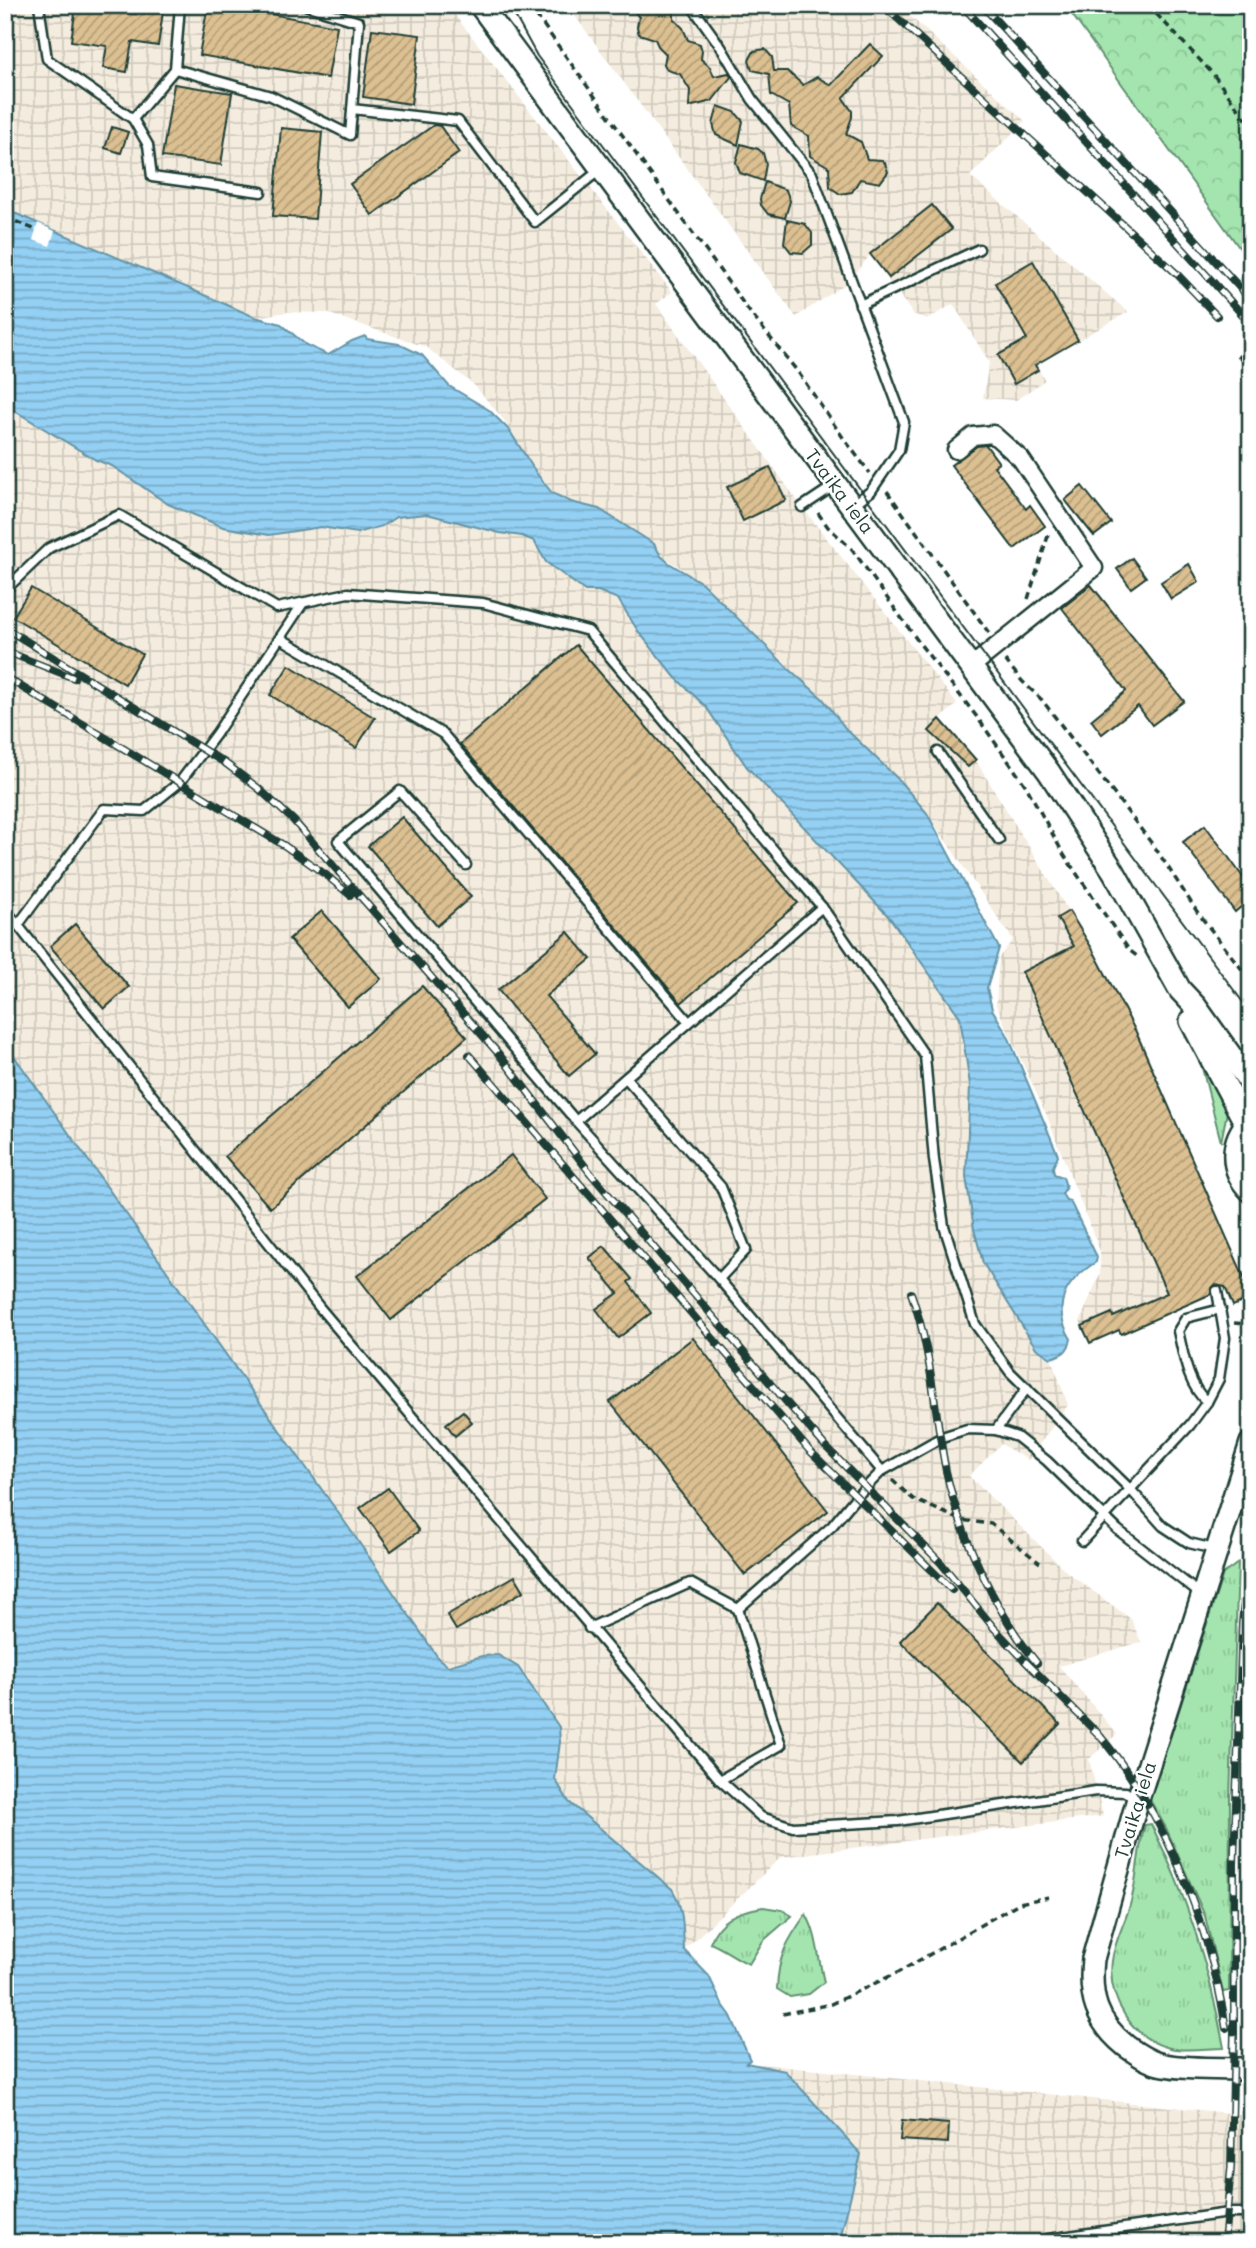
<svg xmlns="http://www.w3.org/2000/svg" width="1256" height="2248" font-family="Mali,sans-serif">
<defs>
<pattern id="industrial-grid" width="8" height="8" patternUnits="userSpaceOnUse" patternTransform="scale(1.75)"><rect width="8" height="8" fill="#f4ecde"/><path d="M0 4h8M4 0v8" fill="none" stroke="#d1cbbf"/></pattern>
<pattern id="grass-tufts" width="24" height="20" patternUnits="userSpaceOnUse" patternTransform="scale(1.75)"><rect width="24" height="20" fill="#a4e5af"/><path d="M3 7l-1-3M5 7V3M7 7l1-3M15 17l-1-3M17 17v-4M19 17l1-3" fill="none" stroke="#8dc597"/></pattern>
<pattern id="forest-crowns" width="20" height="18" patternUnits="userSpaceOnUse" patternTransform="scale(1.75)"><rect width="20" height="18" fill="#a4e5af"/><path d="M2 6a3 3 0 1 1 6 0M12 15a3 3 0 1 1 6 0" fill="none" stroke="#8dc597"/></pattern>
<pattern id="water-rules" width="6" height="5" patternUnits="userSpaceOnUse" patternTransform="scale(1.75)"><rect width="6" height="5" fill="#93d0f4"/><path d="M0 2.5h6" fill="none" stroke="#77aac6"/></pattern>
<pattern id="building-hatch" width="6" height="6" patternUnits="userSpaceOnUse" patternTransform="scale(1.75)"><rect width="6" height="6" fill="#dcc091"/><path d="M-1 1l2-2M0 6l6-6M5 7l2-2" fill="none" stroke="#b29d77"/></pattern>
</defs>
<rect width="100%" height="100%" fill="#fff"/>
<filter id="ink" filterUnits="userSpaceOnUse"><feTurbulence type="fractalNoise" baseFrequency=".0143" numOctaves="2"/><feDisplacementMap in="SourceGraphic" scale="14" xChannelSelector="R" yChannelSelector="G"/><feConvolveMatrix kernelMatrix="1 2 1 2 8 2 1 2 1" color-interpolation-filters="sRGB"/></filter>
<g filter="url(#ink)">
<g fill="url(#industrial-grid)">
<path d="M5,5H447L672,292L656,304L802,507L957,704L940,719L975,759L1093,951L1136,1032L1245,1279L1121,1334L1118,1330L1090,1343L1080,1321L1100,1274V1251L1046,1114L996,1005L999,957L1013,940L927,813L898,779L846,729L823,699L788,668L743,623L681,568L661,556L654,544L599,509L571,502L552,493L537,474L504,420L474,385L426,347L327,313L287,312L255,317L5,209Z"/>
<path d="M567,5H898L1025,121L970,176L1128,312L1035,365L1045,380L1016,400L983,398L989,362L953,304L928,319L913,314L870,255L850,281L796,317Z"/>
<path d="M5,405L96,460L269,535L321,527L357,533L382,526L396,517L427,514L500,533L522,536L534,541L547,562L585,591H597L618,599L638,631L675,677L706,707L747,767L890,918L960,1017L970,1085L966,1177L1036,1348L1051,1358L1068,1405L1028,1460L1001,1444L969,1476L1067,1572L1131,1619L1141,1642L1059,1666L1117,1734L1089,1759L1103,1816L781,1857L684,1950L682,1911L672,1889L569,1802L555,1779L560,1742L455,1665L448,1666L439,1659L349,1528L5,1043Z"/>
<path d="M749,2063L1247,2115L1251,2154V2243H839L861,2153L785,2071Z"/>
</g>
<g fill="url(#grass-tufts)" stroke="#629172" stroke-width="2">
<path d="M1203,1059L1208,1070L1210,1082L1220,1096L1227,1112L1221,1142L1200,1060Z"/>
<path d="M1238,1563L1230,1798L1229,1991L1223,1992L1205,1916L1166,1828L1150,1800L1223,1574Z"/>
<path d="M1151,1824C1188,1898 1209,1967 1224,2048C1207,2048 1186,2052 1170,2048C1132,2039 1107,1999 1112,1961C1114,1942 1125,1923 1130,1905C1138,1879 1137,1851 1145,1825Z"/>
<path d="M763,1907L782,1910L792,1916L763,1941L749,1964C735,1958 725,1949 710,1943C719,1918 738,1911 763,1907Z"/>
<path d="M806,1914C818,1935 818,1959 824,1982L809,1994L790,1997L777,1989C778,1956 787,1941 806,1914Z"/>
</g>
<path fill="url(#forest-crowns)" stroke="#629172" stroke-width="2" d="M1068,5H1251V264L1068,9Z"/>
<g fill="url(#water-rules)" stroke="#6595a7" stroke-width="2">
<path d="M5,209L255,317L281,324L306,345L328,355L352,341L365,336L367,339L399,344L422,355L449,386L489,410L509,430L537,474L552,493L571,502L599,509L654,544L661,556L669,563L702,583L788,668L823,699L846,729L898,779L927,813L999,948L987,988L992,1009L1008,1036L1058,1155L1053,1167L1054,1174L1063,1177L1066,1187L1062,1194L1066,1200L1070,1201L1097,1257L1096,1262C1066,1281 1050,1305 1071,1339C1068,1352 1063,1354 1051,1358L1036,1348L983,1263L974,1229L966,1177L970,1085L960,1017L890,918L747,767L706,707L675,677L638,631L618,599L598,591H585L546,562L534,541L522,536L500,533L427,514L396,517L382,526L357,533L321,527L269,535L223,527L168,504L112,466L96,460L5,405Z"/>
<path d="M5,1043L349,1528L439,1659L448,1666L482,1656L498,1655L518,1667L559,1727L560,1742L555,1779L569,1802L672,1889C684,1908 683,1928 684,1950L709,1976L721,2002L731,2016L750,2060L746,2063L785,2071L861,2154L839,2243H5Z"/>
</g>
<path fill="#fff" d="M38,223L55,231L50,246L33,240Z"/>
<g fill="url(#building-hatch)" stroke="#1f3d34" stroke-width="2">
<path d="M137,5H164L158,46L132,42L127,72L103,68L107,46L71,41L76,6L136,14Z"/>
<path d="M208,5H221L337,26L328,78L199,55Z"/>
<path d="M629,5L670,6L674,11V19L683,28L688,40L700,44L702,51L701,59L710,67L714,76L729,73L731,77L712,101L689,107L690,90L680,74L667,70L664,64L666,54L658,46L655,39L639,34L637,27L639,17Z"/>
<path d="M372,29L420,35L411,104L363,97Z"/>
<path d="M870,44L883,56L843,98L852,111V117L846,134L861,142L867,159L882,160L885,163L888,172L880,183L860,179L852,192L840,194L830,187L829,167L810,156L809,136L791,126L789,105L771,95L769,74L752,70L749,60L754,51L765,49L772,57L774,71H787L803,85L817,77L831,85Z"/>
<path d="M174,84L232,93L221,165L162,157Z"/>
<path d="M718,106L735,112L743,121L738,145L716,135L713,124Z"/>
<path d="M434,125L440,126L459,153L372,215L350,184Z"/>
<path d="M112,127L128,132L121,153L105,148Z"/>
<path d="M281,128L322,132L315,219L273,216Z"/>
<path d="M741,144L758,149L763,153L766,164L763,181L740,173L736,162Z"/>
<path d="M765,182L786,190L790,201L785,218L768,214L761,205L760,199Z"/>
<path d="M932,205L952,229L889,278L870,254Z"/>
<path d="M787,220L805,224L812,233V245L803,253L791,252L784,243Z"/>
<path d="M1033,261L1078,340L1035,365L1038,370L1014,384L998,355L1027,339L995,283Z"/>
<path d="M986,445L999,463L994,466L1026,509L1030,505L1045,526L1014,549L951,465L977,446Z"/>
<path d="M770,467L786,500L743,521L727,487Z"/>
<path d="M1082,486L1111,523L1094,536L1065,500Z"/>
<path d="M1132,558L1146,577L1131,588L1117,569Z"/>
<path d="M1189,564L1199,582L1171,599L1161,582Z"/>
<path d="M1091,585L1184,701L1152,725L1138,706L1102,734L1091,720L1126,691L1062,608Z"/>
<path d="M31,588L142,654L125,684L13,617Z"/>
<path d="M576,645L798,903L681,1003L460,744Z"/>
<path d="M289,665L375,718L356,748L270,695Z"/>
<path d="M940,719L976,760L968,767L929,731Z"/>
<path d="M402,817L471,897L437,926L368,846Z"/>
<path d="M1205,825L1251,888V917L1242,906L1235,912L1183,842Z"/>
<path d="M322,911L381,979L348,1007L289,939Z"/>
<path d="M1069,911L1093,950L1136,1032L1251,1293V1298L1233,1306L1225,1287L1215,1285L1211,1288V1294L1121,1334L1119,1330L1090,1343L1082,1326L1112,1313L1113,1317L1167,1293L1022,972L1074,946L1057,918Z"/>
<path d="M75,924L129,987L104,1009L50,946Z"/>
<path d="M568,932L591,959L546,996L595,1054L569,1076L498,990Z"/>
<path d="M422,986L467,1037L270,1208L225,1156Z"/>
<path d="M511,1155L545,1199L391,1320L357,1276Z"/>
<path d="M604,1246L632,1279L628,1282L651,1313L618,1338L596,1309L618,1293L589,1258Z"/>
<path d="M693,1338L828,1511L745,1575L610,1402Z"/>
<path d="M463,1411L472,1422L455,1436L446,1424Z"/>
<path d="M388,1488L419,1531L391,1551L360,1508Z"/>
<path d="M515,1576L524,1591L456,1630L447,1615Z"/>
<path d="M937,1603L1060,1724L1023,1762L900,1641Z"/>
<path d="M902,2120L949,2124L948,2143L900,2140Z"/>
</g>
<g fill="none" stroke-linecap="round" stroke-linejoin="round">
<defs>
<g id="lane">
<path d="M39,5L47,59L133,119L175,69L180,5"/>
<path d="M691,5L721,47L752,99L812,174L904,422L899,450L871,491L854,504"/>
<path d="M175,69L271,96L350,135L359,22L305,5"/>
<path d="M352,109L458,121L535,222L601,169"/>
<path d="M133,119L148,145L152,177L261,192"/>
<path d="M860,305L979,249"/>
<path d="M802,507L835,485"/>
<path d="M5,590L49,548L119,515L277,608L348,593L483,603L588,631L822,907L925,1056L934,1160L944,1226L975,1324L1010,1372L1130,1489L1163,1526L1189,1543L1214,1549"/>
<path d="M280,638L443,734L689,1022"/>
<path d="M938,752L999,840"/>
<path d="M466,865L400,791L338,841L576,1121L719,1279L882,1471"/>
<path d="M5,909L320,1308L720,1780L761,1817L793,1827L898,1821L1096,1791L1126,1792L1134,1799"/>
<path d="M18,925L104,809L144,811L180,782L216,734L303,603"/>
<path d="M626,1078L721,1187L746,1250L719,1279"/>
<path d="M576,1121L822,907"/>
<path d="M1207,1402C1187,1384 1184,1356 1178,1331L1186,1318L1221,1309"/>
<path d="M996,1430L1027,1388"/>
<path d="M1082,1541L1190,1425L1207,1402L1219,1379L1225,1338L1217,1291"/>
<path d="M738,1609L832,1526L856,1497L882,1471L942,1437L967,1429L996,1430L1017,1437L1047,1461L1118,1530L1200,1594"/>
<path d="M589,1628L690,1583L738,1609L781,1745L720,1780"/>
<path d="M1037,2243L1048,2239L1228,2213H1251"/>
</g>
<path id="street" d="M956,450L973,436L993,434L1021,459L1094,568L972,666"/>
<g id="secondary">
<path d="M480,5L1049,772L1114,872L1180,990L1196,1007L1251,1084"/>
<path d="M1191,1021L1246,1124"/>
<path d="M1251,1119C1230,1140 1229,1170 1251,1191"/>
<path d="M1251,1443L1137,1802L1093,1959C1089,1997 1096,2022 1126,2046C1137,2054 1150,2063 1164,2065C1190,2070 1224,2068 1251,2069"/>
</g>
</defs>
<use href="#lane" stroke="#1f3d34" stroke-width="13"/>
<use href="#street" stroke="#1f3d34" stroke-width="21"/>
<use href="#secondary" stroke="#1f3d34" stroke-width="26"/>
<g stroke="#1f3d34" stroke-width="3.5" stroke-dasharray="7 5" stroke-linecap="butt">
<path d="M529,5L751,314L798,372L844,439L870,473"/>
<path d="M1148,5L1213,74L1251,126"/>
<path d="M5,217L36,230"/>
<path d="M1238,355L1251,370"/>
<path d="M887,491L989,633"/>
<path d="M818,513L828,527L852,549L920,644L977,717L1026,786L1064,855L1129,950L1138,957"/>
<path d="M1028,599L1049,533"/>
<path d="M1005,660L1022,681L1042,700L1156,849L1198,913L1251,981"/>
<path d="M1234,1323L1251,1324"/>
<path d="M892,1480L913,1499L961,1520L991,1524L1040,1563"/>
<path d="M783,2014L831,2004L899,1972L1019,1903L1049,1897"/>
</g>
<use href="#lane" stroke="#fff" stroke-width="8"/>
<use href="#street" stroke="#fff" stroke-width="16"/>
<use href="#secondary" stroke="#fff" stroke-width="21"/>
<path stroke="#1f3d34" stroke-width="2" d="M509,5L537,56L1251,1013"/>
<defs>
<g id="rail">
<path d="M883,5L1176,273L1217,316"/>
<path d="M939,5L946,11"/>
<path d="M962,5L1251,324"/>
<path d="M982,5L1251,300"/>
<path d="M5,628L225,763L258,788L293,820L498,1053L591,1174L788,1404L826,1447L941,1563L994,1628L1030,1666"/>
<path d="M5,651L74,678"/>
<path d="M5,677L285,846L326,875L350,895"/>
<path d="M469,1055L809,1450L952,1590"/>
<path d="M911,1293C932,1351 934,1411 946,1471C960,1535 996,1613 1037,1663"/>
<path d="M1025,1661L1101,1737"/>
<path d="M1094,1729C1165,1810 1209,1923 1226,2028"/>
<path d="M1224,2243L1231,2168L1234,2034V1864L1242,1623L1251,1538"/>
</g>
</defs>
<use href="#rail" stroke="#1f3d34" stroke-width="8"/>
<use href="#rail" stroke="#fff" stroke-width="5" stroke-dasharray="16" stroke-linecap="butt"/>
</g>
</g>
<g text-anchor="middle" stroke-width="5" stroke-linejoin="round" paint-order="stroke">
<g font-size="19" fill="#1f3d34" stroke="#fff">
<text transform="translate(840 491) rotate(53)" y="7">Tvaika iela</text>
<text transform="translate(1135 1810) rotate(-73)" y="7">Tvaika iela</text>
</g>
</g>
<rect width="1256" height="2248" fill="none" stroke="#fff" stroke-width="28"/>
<rect x="14" y="14" width="1228" height="2220" fill="none" stroke="#1f3d34" stroke-width="2.5" filter="url(#ink)"/>
</svg>
